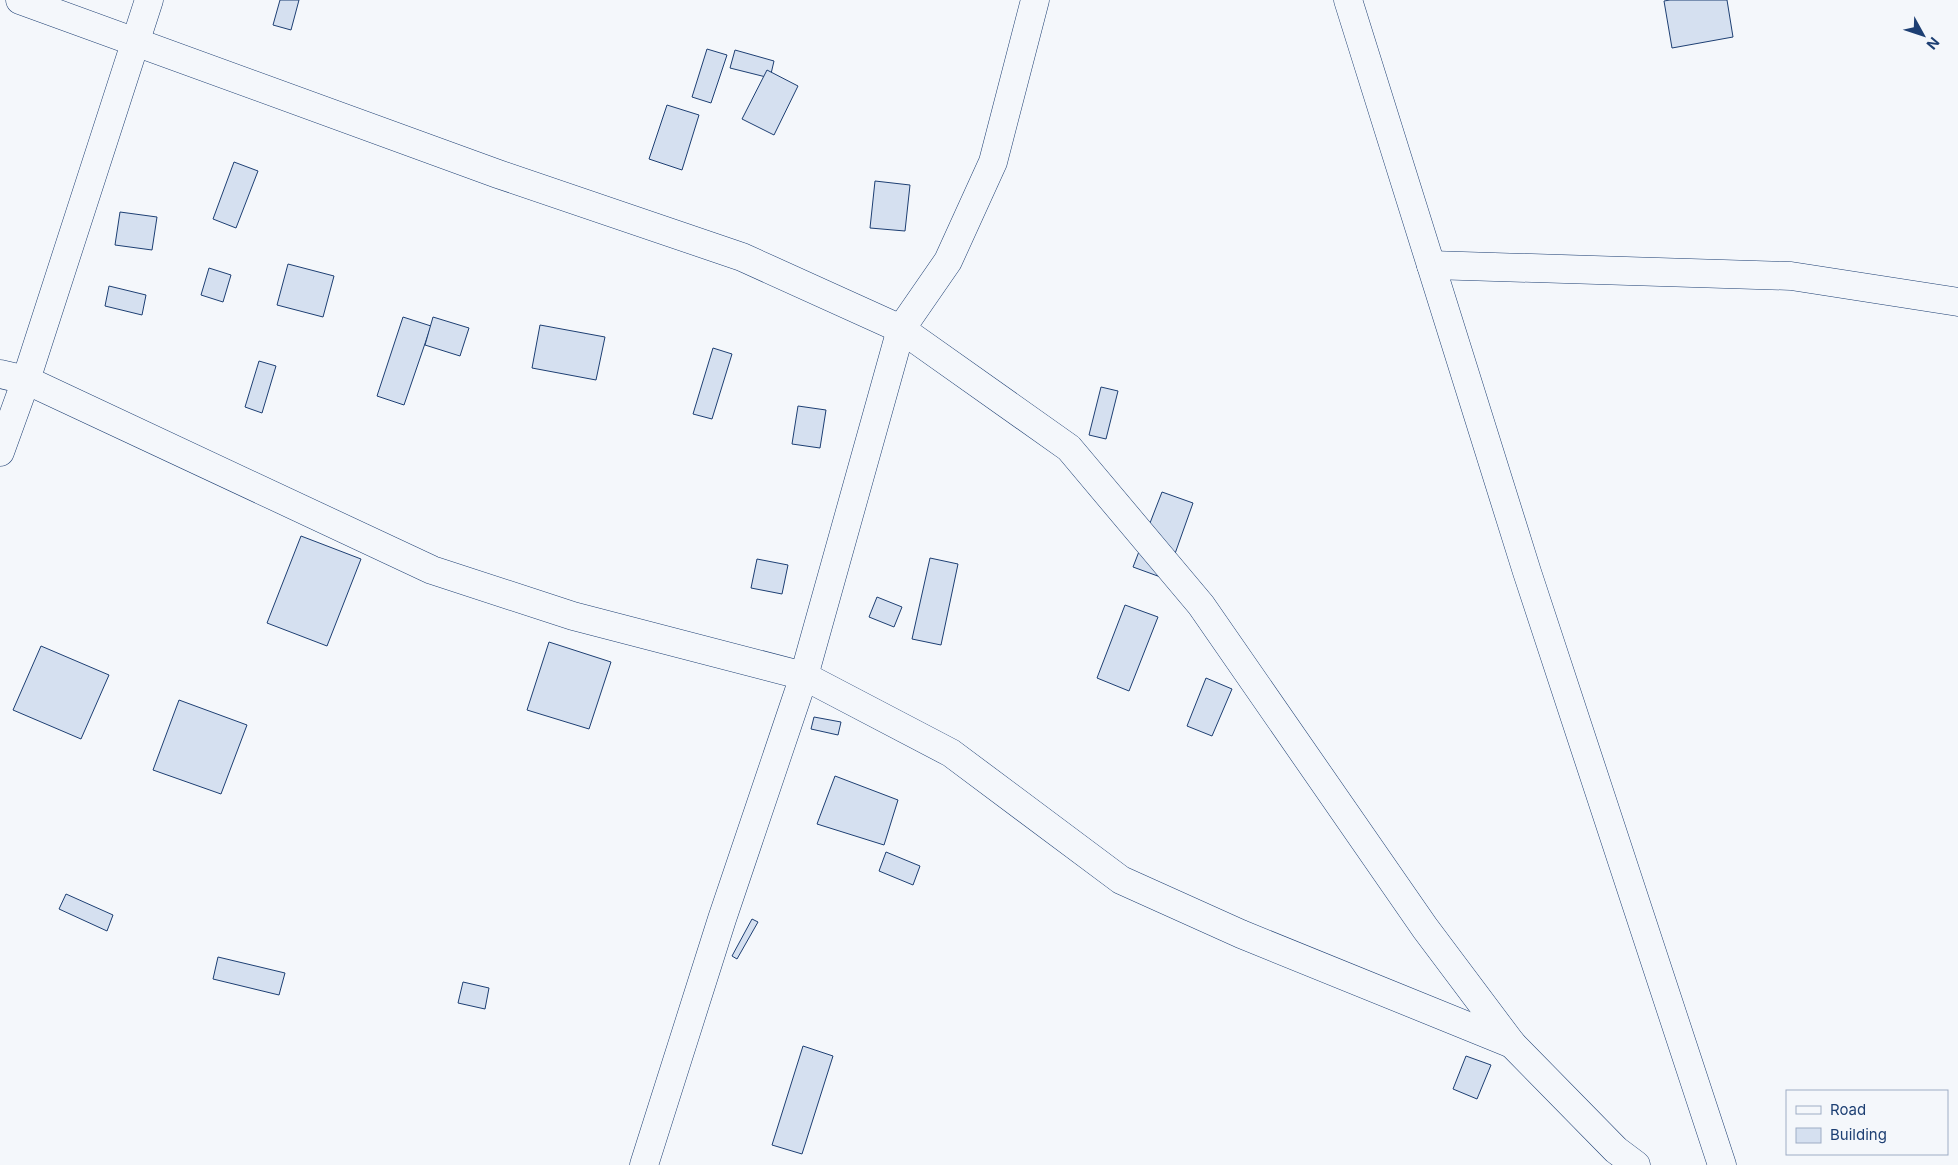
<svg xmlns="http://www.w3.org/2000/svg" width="1958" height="1165" font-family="Inter,sans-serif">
<rect width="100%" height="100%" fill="#f4f7fb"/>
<g fill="#d5e0f0" stroke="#1d3f73">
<path d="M280,0H299L291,30L273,25Z"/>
<path d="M1670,0H1727L1733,37L1672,48L1664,1Z"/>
<path d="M707,49L727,55L711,103L692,97Z"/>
<path d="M735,50L774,61L770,78L730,68Z"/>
<path d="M767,70L798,86L774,135L742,119Z"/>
<path d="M667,105L699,115L682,170L649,159Z"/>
<path d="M234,162L258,171L236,228L213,219Z"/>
<path d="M875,181L910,185L905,231L870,228Z"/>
<path d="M120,212L157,217L152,250L115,245Z"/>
<path d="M288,264L334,276L323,317L277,305Z"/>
<path d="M209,268L231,275L223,302L201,295Z"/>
<path d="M109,286L146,295L142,315L105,306Z"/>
<path d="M403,317L431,326L404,405L377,396Z"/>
<path d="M433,317L469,328L460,356L425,345Z"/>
<path d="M540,325L605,337L596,380L532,368Z"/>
<path d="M713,348L732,354L712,419L693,414Z"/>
<path d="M259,361L276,366L262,413L245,407Z"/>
<path d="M1101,387L1118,391L1106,439L1089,435Z"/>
<path d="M798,406L826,410L820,448L792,444Z"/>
<path d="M1162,492L1193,503L1166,579L1133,567Z"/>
<path d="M301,536L361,559L327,646L267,623Z"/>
<path d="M930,558L958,564L941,645L912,639Z"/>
<path d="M757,559L788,565L782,594L751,588Z"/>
<path d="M877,597L902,607L894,627L869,617Z"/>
<path d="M1125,605L1158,617L1129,691L1097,678Z"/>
<path d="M549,642L611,662L589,729L527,710Z"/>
<path d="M41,646L109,675L81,739L13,710Z"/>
<path d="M1206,678L1232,689L1212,736L1187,726Z"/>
<path d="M179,700L247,725L221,794L153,770Z"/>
<path d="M814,717L841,722L838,735L811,729Z"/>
<path d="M835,776L898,800L884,845L817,824Z"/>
<path d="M886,852L920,866L913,885L879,871Z"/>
<path d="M66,894L113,915L107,931L59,909Z"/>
<path d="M752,919L758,922L737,959L732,956Z"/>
<path d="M218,957L285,973L279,995L213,979Z"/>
<path d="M463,982L489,988L485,1009L458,1003Z"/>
<path d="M803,1046L833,1056L802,1154L772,1145Z"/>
<path d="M1466,1056L1491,1065L1477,1099L1453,1089Z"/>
</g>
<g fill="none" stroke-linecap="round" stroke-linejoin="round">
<defs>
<g id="street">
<path d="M20,0L498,174L742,257L901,329L1069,448L1201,605L1425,928L1512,1044L1616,1150L1636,1165"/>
<path d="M1431,265L1791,276L1958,302"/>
<path d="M0,374L26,380L432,570L573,616L804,676L951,753L1121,880L1241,934L1512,1044"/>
<path d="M0,452L26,380L149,0"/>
<path d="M644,1165L722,919L804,676L901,329L948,261L993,162L1035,0"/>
</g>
<path id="highway" d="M1348,0L1527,572L1722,1165"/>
</defs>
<use href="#street" stroke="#1d3f73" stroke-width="29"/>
<use href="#highway" stroke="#1d3f73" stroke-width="29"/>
<use href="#street" stroke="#f4f7fb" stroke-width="28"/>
<use href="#highway" stroke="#f4f7fb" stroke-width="28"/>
</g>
<rect x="1786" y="1090" width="162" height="65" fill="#f4f7fb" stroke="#9eadc5"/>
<rect x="1796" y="1106" width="25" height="8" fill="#f4f7fb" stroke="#9eadc5"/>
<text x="1830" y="1115" font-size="15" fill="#1d3f73">Road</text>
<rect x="1796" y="1128" width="25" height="15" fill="#d5e0f0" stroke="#9eadc5"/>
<text x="1830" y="1140" font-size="15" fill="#1d3f73">Building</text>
<g transform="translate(1923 35) rotate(130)" stroke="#f4f7fb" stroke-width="4" paint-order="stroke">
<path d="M0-4L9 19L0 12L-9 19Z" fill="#1d3f73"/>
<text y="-8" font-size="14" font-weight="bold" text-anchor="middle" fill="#1d3f73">N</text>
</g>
</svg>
